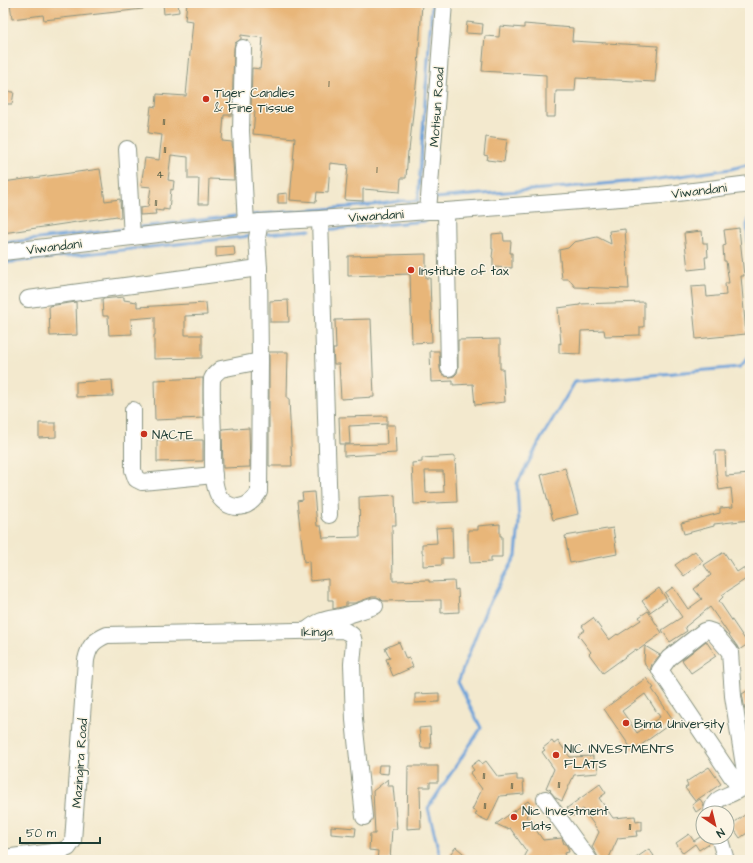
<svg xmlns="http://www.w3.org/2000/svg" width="753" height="863" font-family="'Architects Daughter',sans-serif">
<rect width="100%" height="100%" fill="#fcf5e5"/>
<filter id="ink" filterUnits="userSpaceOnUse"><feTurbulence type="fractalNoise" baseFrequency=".025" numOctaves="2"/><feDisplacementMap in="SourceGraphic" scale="8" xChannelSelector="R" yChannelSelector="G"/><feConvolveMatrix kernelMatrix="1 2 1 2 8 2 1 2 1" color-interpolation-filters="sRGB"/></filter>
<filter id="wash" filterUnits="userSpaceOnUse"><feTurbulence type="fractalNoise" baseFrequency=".012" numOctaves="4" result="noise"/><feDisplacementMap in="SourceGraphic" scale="16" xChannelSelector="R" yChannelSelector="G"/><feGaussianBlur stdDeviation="0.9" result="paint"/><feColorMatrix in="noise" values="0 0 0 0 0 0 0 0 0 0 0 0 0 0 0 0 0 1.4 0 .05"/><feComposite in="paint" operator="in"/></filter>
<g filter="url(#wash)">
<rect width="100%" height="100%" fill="#f3e9ce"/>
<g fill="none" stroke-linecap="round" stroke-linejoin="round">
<g stroke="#6ca1d9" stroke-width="3">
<path d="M435,196V198L651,180L731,169L750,164"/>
<path d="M251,215L373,205L401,201H418L432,3"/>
<path d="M750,215L747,225L750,264"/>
<path d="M141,227L235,216"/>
<path d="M324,230L426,221"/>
<path d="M267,234L310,230"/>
<path d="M3,243L126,229"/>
<path d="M3,263L251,236"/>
<path d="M441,860L428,808L481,728L458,682L486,609L516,556L519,522L517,484L542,437L575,382L740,367L750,355"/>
</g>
</g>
<g id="blocks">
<g fill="#e8b679" fill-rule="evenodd">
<path d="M10,3H142L143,9L44,20L43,15L12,19Z"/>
<path d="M163,3H178L179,12L164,14Z"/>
<path d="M187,3H422L418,67L409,151H408L406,178H401L400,192L363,189V201L345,200L348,165L330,163L328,193L317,192L316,202L290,200L295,138L253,134L255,111L251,110L252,68L260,69L263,38L241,35V39L235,43L234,48L232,115H224L222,141L232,142L234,180L209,179L208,204H198L199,179H188V157L171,155L168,180L174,181L173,190L171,189L169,210L163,209V211L155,210L156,214L140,215V208L148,207L151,187L141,186L145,158L159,160L162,135L148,133L151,106L156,107L157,94L186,96L193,21L185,20Z"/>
<path d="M467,22L483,24L482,34L466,33Z"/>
<path d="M524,24L573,28L572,41L658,46L655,82L576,78L575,91H556L555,117H546V75L482,71L485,36L499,37L500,26L524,28Z"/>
<path d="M3,91L14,92L12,104H3Z"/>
<path d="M486,137L507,140L504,162L487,160L488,156L484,155Z"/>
<path d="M100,169L105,201L120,199L121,218H118L117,216L3,233V182Z"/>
<path d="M287,193V203H278V194Z"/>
<path d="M739,228L744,276H741L746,334L696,339L691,287L706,286L707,297L726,295L725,283H729L726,261H724L723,246L726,245L724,230Z"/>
<path d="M625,229L629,289L575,287L569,279H562L559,250L568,248L574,242L597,237L611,244L609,231Z"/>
<path d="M702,231L703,243H707L708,257H705L706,268L688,270L684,233Z"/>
<path d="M503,233L504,241H511L510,253H512V268L493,267V258L492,257L493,249H492V234Z"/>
<path d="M234,246L235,255L216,257V247Z"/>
<path d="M426,254V278H430L432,342L412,343L410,274L348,276V256Z"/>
<path d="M124,297V300L137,302V307L206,303L207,315L185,316V335H202V358L154,359V335H155V317L131,319L132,334L109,335L108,316H103L102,299Z"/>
<path d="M288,300L289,322H270V301Z"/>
<path d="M76,302L77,335L50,336L49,306Z"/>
<path d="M644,302V327H640V335L605,336L604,330L581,331L580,354L559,353V343L561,344L558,308L580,305V304Z"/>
<path d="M371,319L374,397L341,399L339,364H334L333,349H336L335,320Z"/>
<path d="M500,339V369H503L505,402L475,405L473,384L453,385V381L431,382L430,351H439L440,368L441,373L445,376L450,377L454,376L457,373L458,368V340Z"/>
<path d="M269,352H288L287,398H289L292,466H269Z"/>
<path d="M203,378V418L155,420L154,380Z"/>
<path d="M112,380L113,396L76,397V382Z"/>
<path d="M387,416V424L349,426L350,444H340L339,417Z"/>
<path d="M39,423H56V437L39,438Z"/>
<path d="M386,425H395L396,453L344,456V445L387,444Z"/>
<path d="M234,428V429L249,428L250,467L223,468L222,429Z"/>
<path d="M157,440H203V461L157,462Z"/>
<path d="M715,451H725L726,476L750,474V520L714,524V526L684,534L681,523L720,513V508L733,507L731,488L719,490L716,469Z"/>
<path d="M455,456L457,502L414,504L412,463L422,462V458ZM425,471H443L444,492L426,493Z"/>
<path d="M565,468L578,514L553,520L541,475Z"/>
<path d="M314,492L317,526H321L323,538L360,537L359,497L395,495L396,525H392L393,581L429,580V582L454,581L455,590L458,589L459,612L441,613V600L383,601L381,599L377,597H372L355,603H346V606L333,609V600H328V579L310,581L309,561L304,562L297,501L303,500L302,493Z"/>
<path d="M500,524V536H502V557H491V562L470,563L469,551H468V530H478V526Z"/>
<path d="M452,527L453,558H442V565L423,566V553H422V544L437,543L436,528Z"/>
<path d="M613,528L617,554L570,563L565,536Z"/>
<path d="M695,551L703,561L684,576L675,565Z"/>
<path d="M724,552L737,572L743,568L749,577L722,595L723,597L719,601L748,644L739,650L737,646L732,639L710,607L685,627L687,631L670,642L662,630L682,617L665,593L673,587L688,609L702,599L694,589L711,575L704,565Z"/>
<path d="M659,588L667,600L650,612L642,601Z"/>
<path d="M648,611L662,633L637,651L636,649L603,673L589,654L591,652L578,635L585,630L582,626L593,618L609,640L617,634L618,635L641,620L639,617Z"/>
<path d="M706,641L716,656L691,673L682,660Z"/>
<path d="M399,642L406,659L409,658L413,667L393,676L386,659L390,658L385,648Z"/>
<path d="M645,646L660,655L652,664L650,671L645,665L644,661Z"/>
<path d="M646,678L654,688L652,689L674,721L633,751L604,709ZM645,694L660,717L637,733L622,711Z"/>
<path d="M750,689V717L745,710L742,694Z"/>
<path d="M439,693V702L415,703V694Z"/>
<path d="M430,727L431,748H421L419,728Z"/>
<path d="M552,741L554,744L558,741L570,757L593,756V761H597L598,773L574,775L562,801L556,798L550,791L551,790L546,788L554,769L542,752L545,750L543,748Z"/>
<path d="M479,760L482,764L486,761L498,777L517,775V780H523L524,794L500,796L488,821L475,815L477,812L472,810L482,789L470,773L474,770L471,766Z"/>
<path d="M379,765H389L388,774L378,773Z"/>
<path d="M408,766H438V782H430V787H420L421,828L407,829Z"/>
<path d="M709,767L721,784L695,801L685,788L688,786L686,782Z"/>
<path d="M388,779L387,786H393L397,829H392L390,860H377L378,851L369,850L370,834H375L373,791Z"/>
<path d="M600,784L606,793L599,798L613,818L635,816L636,822L642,821V831H636L637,836L618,838L608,860H598L597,855L592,847L599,832L583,809L573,816L567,808Z"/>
<path d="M700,799L704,805L703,807L696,812L692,805Z"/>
<path d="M528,801L534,809L526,816L543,840L562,838L564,844H566L568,848L569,852L564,853L565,857L523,860L527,852L510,828L507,829L496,824Z"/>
<path d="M750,811V831L740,838L731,825Z"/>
<path d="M331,826L356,828L355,836L331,834Z"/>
<path d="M689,834L694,841L700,837H710L711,842L699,850L695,844L683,853L676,843Z"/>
<path d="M456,847L471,860H447L451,855L450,854Z"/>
<path d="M649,849L654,856L649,860H633Z"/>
</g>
</g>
</g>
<g filter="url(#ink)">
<use href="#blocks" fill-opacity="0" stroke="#899381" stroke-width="1"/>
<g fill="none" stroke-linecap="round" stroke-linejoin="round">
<defs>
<g id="minor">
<path d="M243,48L241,131L246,224"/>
<path d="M127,149L132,237"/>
<path d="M428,211L444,3"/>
<path d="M446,211L449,368"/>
<path d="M320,219L329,515"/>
<path d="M3,252L260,222L320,219L428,211H446L661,195L750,184"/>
<path d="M28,299L259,268"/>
<path d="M260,361L221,369C217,372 214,374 212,379C211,400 213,422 213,443C213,457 212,479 217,492C220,501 229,507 238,507C248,507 254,500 259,492L260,361L259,268L257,238L260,222"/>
<path d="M133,410V470L136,479L142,482L214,475"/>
<path d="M307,630C322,618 328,620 345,616C355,613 365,609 375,606"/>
<path d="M545,799L589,860"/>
<path d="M712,813C712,793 736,798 743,784C745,781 745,776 745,772L733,696L730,652L713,632L707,630L704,631L669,658L660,670L740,789"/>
<path d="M719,837L726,860"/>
<path d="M3,858L61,851L68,848L73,841L86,660C89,646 93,641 107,635L343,630L347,632L352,635L354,642L352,664L354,720L364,817"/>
</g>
</defs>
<use href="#minor" stroke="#899381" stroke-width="18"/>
<use href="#minor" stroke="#fff" stroke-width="16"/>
</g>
</g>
<g fill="#c8321e" stroke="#fcf5e5" stroke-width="1.5">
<circle cx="206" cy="99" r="4"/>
<circle cx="411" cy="270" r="4"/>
<circle cx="144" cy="434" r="4"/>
<circle cx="626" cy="723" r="4"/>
<circle cx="556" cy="755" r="4"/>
<circle cx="514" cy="817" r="4"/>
</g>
<g text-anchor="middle" stroke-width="3" stroke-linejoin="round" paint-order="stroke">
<g font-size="11" fill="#515b45">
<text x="329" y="87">1</text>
<text x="164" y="125">11</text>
<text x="165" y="153">11</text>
<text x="377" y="173">1</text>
<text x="160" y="178">4</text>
<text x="156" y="206">11</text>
<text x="484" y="779">11</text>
<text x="559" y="788">11</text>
<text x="512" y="789">11</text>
<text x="485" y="809">11</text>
<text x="630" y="830">11</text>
</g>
<g font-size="13" fill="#1f3d34" stroke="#fcf5e5" text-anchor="start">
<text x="214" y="97">Tiger Candles<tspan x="214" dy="15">&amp; Fine Tissue</tspan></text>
<text x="419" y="275">Institute of tax</text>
<text x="152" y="439">NACTE</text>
<text x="634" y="728">Bima University</text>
<text x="564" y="753">NIC INVESTMENTS<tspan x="564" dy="15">FLATS</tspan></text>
<text x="522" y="815">Nic Investment<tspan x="522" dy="15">Flats</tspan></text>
</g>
<g font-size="13" fill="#1f3d34" stroke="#fcf5e5">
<text transform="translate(436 107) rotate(-86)" y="5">Motisun Road</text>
<text transform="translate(699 190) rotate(-7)" y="5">Viwandani</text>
<text transform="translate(376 215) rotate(-4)" y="5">Viwandani</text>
<text transform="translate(54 246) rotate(-7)" y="5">Viwandani</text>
<text transform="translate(317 631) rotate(-1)" y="5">Ikinga</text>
<text transform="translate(79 763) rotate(-86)" y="5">Mazingira Road</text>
</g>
</g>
<rect width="753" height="863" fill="none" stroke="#fcf5e5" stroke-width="16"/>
<g transform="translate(715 825) rotate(145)"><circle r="19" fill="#fcf5e5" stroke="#a4ab9e"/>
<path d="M0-3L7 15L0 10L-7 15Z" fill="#c8321e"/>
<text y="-6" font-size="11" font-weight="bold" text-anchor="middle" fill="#1f3d34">N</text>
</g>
<path d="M20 837v6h80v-6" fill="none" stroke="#1f3d34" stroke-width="2"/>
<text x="26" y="837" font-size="12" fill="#1f3d34" stroke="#fcf5e5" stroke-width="3" paint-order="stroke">50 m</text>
</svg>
